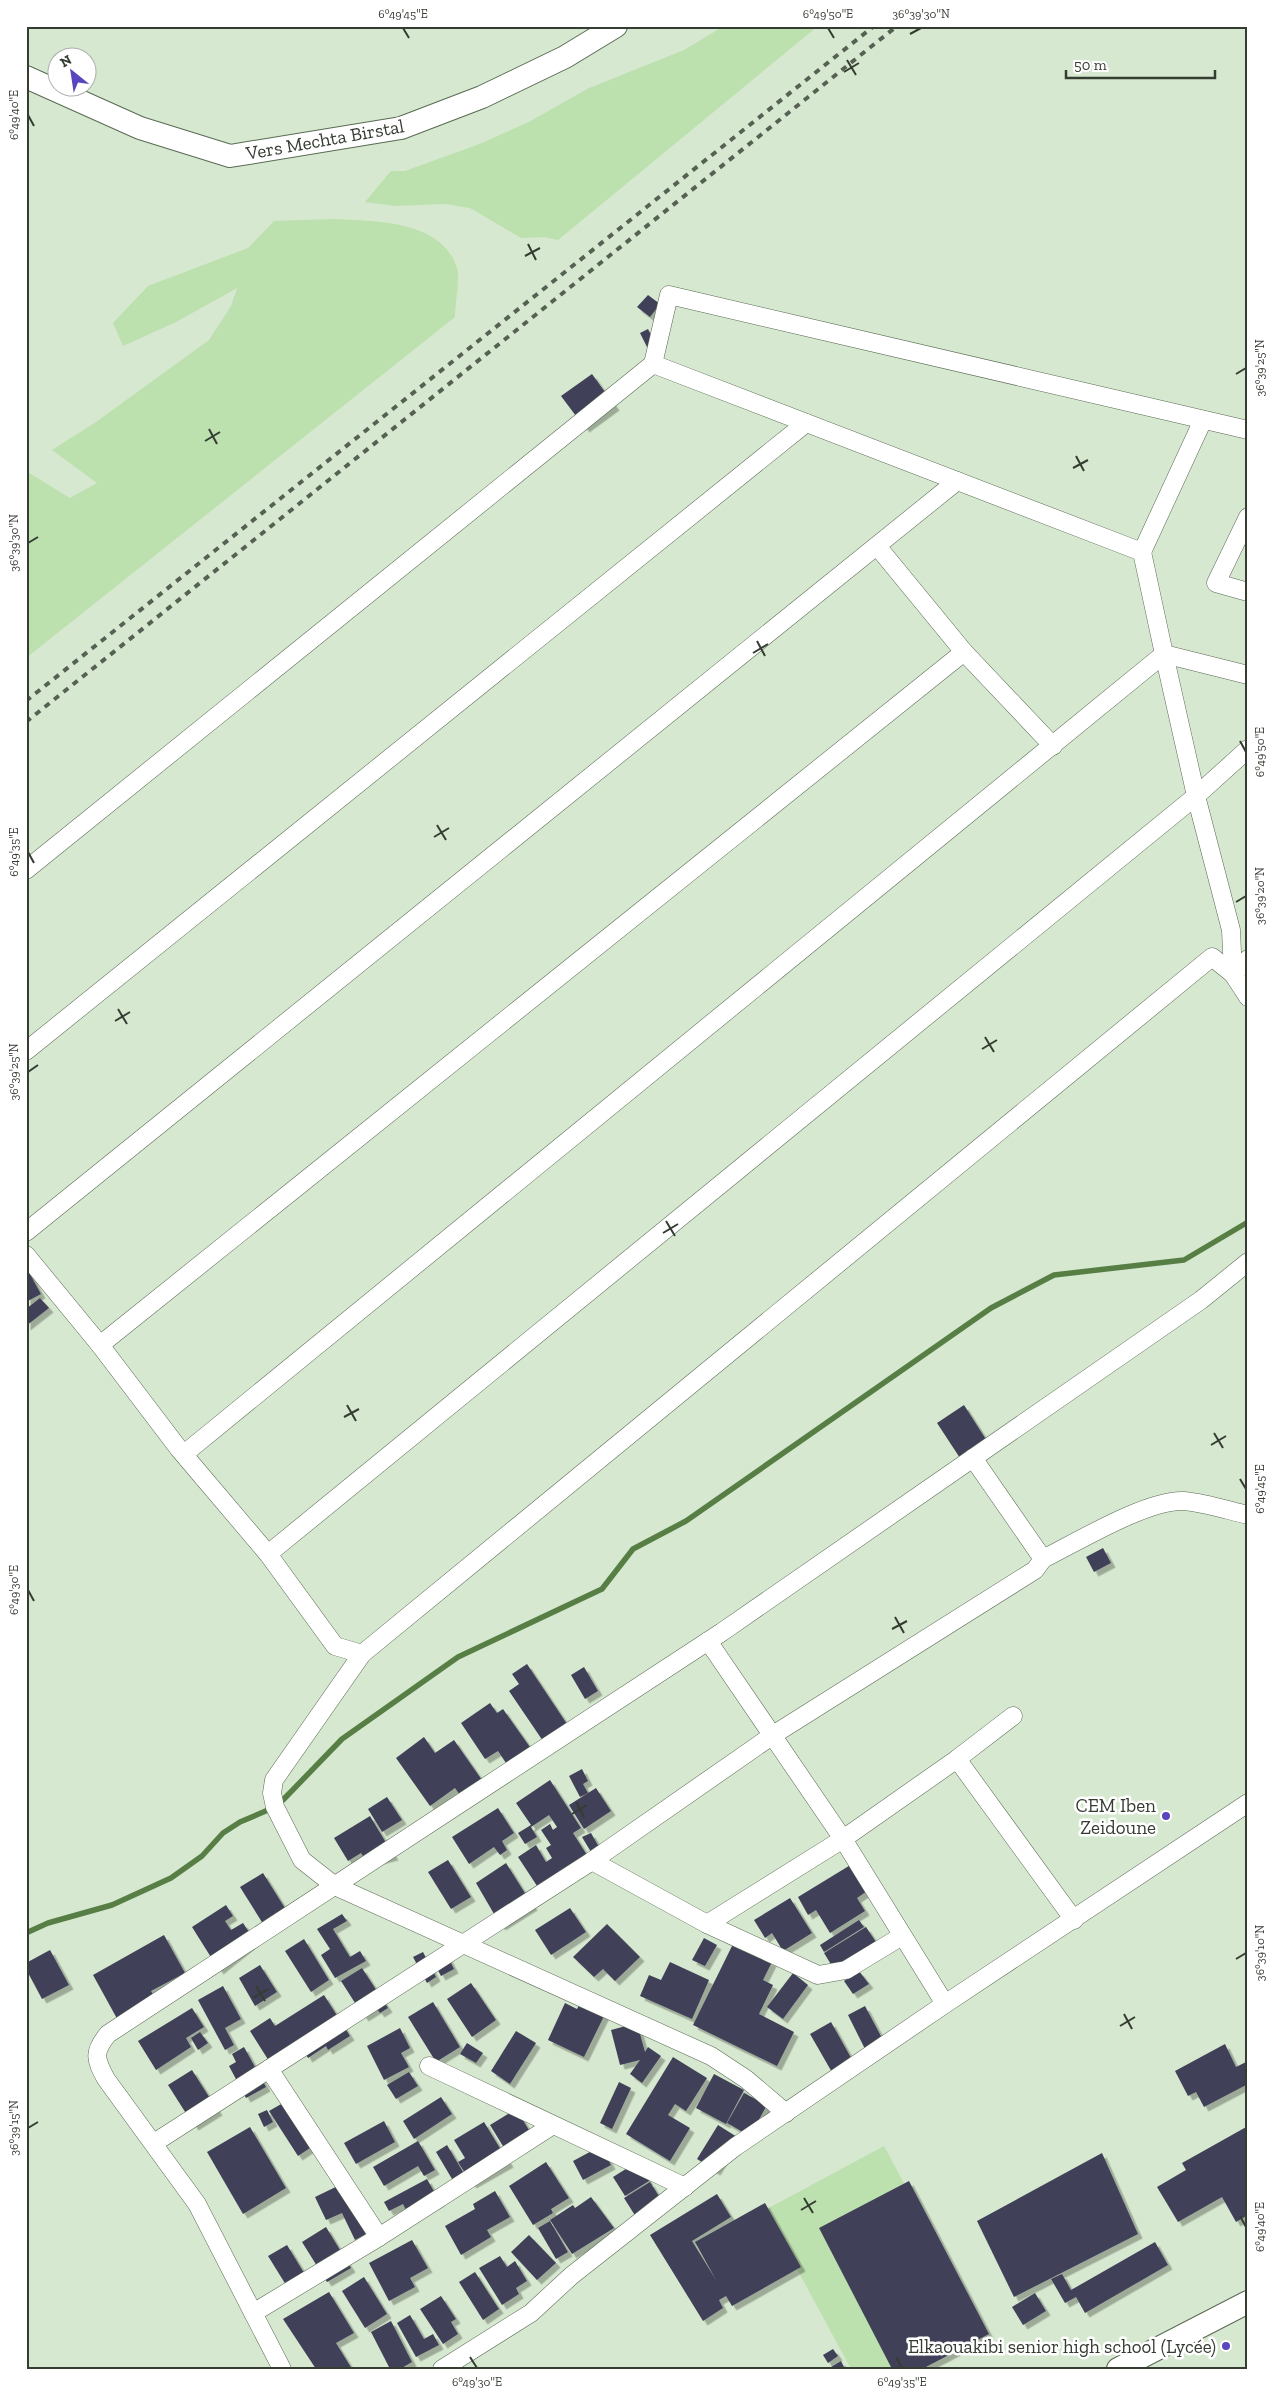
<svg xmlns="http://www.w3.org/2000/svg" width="1274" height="2395" font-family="'Zilla Slab',serif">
<defs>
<filter id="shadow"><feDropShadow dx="4.5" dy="4.5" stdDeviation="0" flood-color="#0004"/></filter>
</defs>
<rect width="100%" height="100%" fill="#d6e8cf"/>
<g fill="#bde0af">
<path d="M724,26H818L558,240L544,237L521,238L470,208L445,204L395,206L365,202L391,171H405L477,145L529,122L587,89L684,50Z"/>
<path d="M334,219C375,221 442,220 457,268C460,278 455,305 455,317L26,658V471L70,498L97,483L52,450L96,422L209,340L231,306L237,288L176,322L123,346L113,323L148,286L248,248L274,221Z"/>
<path d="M884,2146L984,2334L918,2369H851L765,2210Z"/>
</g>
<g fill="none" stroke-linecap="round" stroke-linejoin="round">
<path stroke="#577e45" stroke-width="5.5" d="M26,1933L48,1923L112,1905L171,1878L202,1856L223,1833L240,1822L268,1810L283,1800L342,1739L458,1657L602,1589L633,1549L686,1521L991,1308L1054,1275L1184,1260L1248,1222"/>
</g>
<g fill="#404158" filter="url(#shadow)">
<path d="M648,295L660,304L650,317L637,307Z"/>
<path d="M648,329L658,348L650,353L640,333Z"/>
<path d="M592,374L615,406L585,428L561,396Z"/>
<path d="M26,1267L41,1294L26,1302Z"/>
<path d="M40,1298L49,1308L26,1326V1309Z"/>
<path d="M964,1405L987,1441L960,1458L937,1423Z"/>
<path d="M1103,1548L1111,1563L1094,1572L1086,1557Z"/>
<path d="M527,1664L569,1727L545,1744L509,1691L519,1684L512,1674Z"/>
<path d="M584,1667L598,1691L585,1699L571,1675Z"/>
<path d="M490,1703L497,1713L503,1709L532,1750L508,1766L498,1751L485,1759L461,1723Z"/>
<path d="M424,1737L435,1753L454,1740L484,1783L462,1798L455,1788L430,1806L396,1758Z"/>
<path d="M582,1769L588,1781L583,1784L588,1793L580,1797L569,1776Z"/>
<path d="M550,1780L581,1828L573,1833L592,1863L543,1895L518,1857L536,1845L546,1862L552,1858L546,1848L551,1845L541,1830L550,1824L553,1830L557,1827L549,1815L531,1827L537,1837L525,1844L518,1833L531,1825L516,1803Z"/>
<path d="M596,1788L611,1811L584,1829L569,1805Z"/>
<path d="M387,1797L402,1820L382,1832L368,1809Z"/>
<path d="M498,1808L514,1833L502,1841L507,1850L500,1855L494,1847L469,1864L452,1837Z"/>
<path d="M370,1816L394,1856L367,1863L361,1853L348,1861L334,1838Z"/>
<path d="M591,1833L599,1847L591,1852L582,1837Z"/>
<path d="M448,1860L471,1897L451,1909L428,1872Z"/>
<path d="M857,1861L873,1887L857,1898L865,1911L830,1933L816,1910L808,1915L798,1897Z"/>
<path d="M506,1863L533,1906L501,1926L476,1883Z"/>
<path d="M263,1873L288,1913L265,1927L240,1887Z"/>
<path d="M790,1898L812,1933L783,1951L772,1933L765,1938L754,1920Z"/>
<path d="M226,1905L233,1916L225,1921L231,1930L243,1923L255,1941L219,1970L192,1927Z"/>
<path d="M570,1908L586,1932L551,1955L535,1930Z"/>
<path d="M342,1914L347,1921L333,1929L350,1957L360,1951L366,1961L335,1978L321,1955L330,1949L317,1929Z"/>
<path d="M859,1920L864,1927L824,1952L820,1945Z"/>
<path d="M607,1924L640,1957L615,1981L603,1969L594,1977L573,1957Z"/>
<path d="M866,1927L880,1948L837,1974L824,1953Z"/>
<path d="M164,1935L185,1973L151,1991L158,2003L120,2024L93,1975Z"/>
<path d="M704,1938L717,1945L705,1966L692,1960Z"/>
<path d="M304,1939L329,1980L311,1992L285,1951Z"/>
<path d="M733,1944L772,1962L763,1980L773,1985L759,2014L794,2032L777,2066L693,2025Z"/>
<path d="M50,1950L69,1985L42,1999L26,1969V1963Z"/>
<path d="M423,1952L436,1977L427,1983L413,1957Z"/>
<path d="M446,1953L454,1969L441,1976L433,1961Z"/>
<path d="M670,1962L709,1980L692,2019L640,1996L649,1975L661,1980Z"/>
<path d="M260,1965L277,1992L255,2006L239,1978Z"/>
<path d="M362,1968L388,2008L380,2013L377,2009L364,2017L341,1981Z"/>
<path d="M859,1971L869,1984L853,1994L844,1981Z"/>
<path d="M793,1973L808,1985L783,2019L767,2007Z"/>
<path d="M471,1983L496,2020L472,2037L447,1999Z"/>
<path d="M223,1986L241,2019L225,2028L234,2045L225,2050L198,2000Z"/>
<path d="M324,1995L350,2036L328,2050L326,2046L308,2058L303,2050L274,2069L250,2031L270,2018L275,2026Z"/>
<path d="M433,2002L460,2047L436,2062L408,2017Z"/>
<path d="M565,2003L577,2009L580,2003L605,2014L584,2057L548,2040Z"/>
<path d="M865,2006L883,2040L865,2049L848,2015Z"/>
<path d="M192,2008L204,2027L186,2038L191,2047L156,2070L138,2041Z"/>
<path d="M831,2022L854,2063L833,2074L810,2034Z"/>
<path d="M637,2023L645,2052L648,2047L661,2056L642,2083L630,2074L640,2060L620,2065L611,2030Z"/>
<path d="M400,2028L410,2048L401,2053L409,2067L384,2080L367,2046Z"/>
<path d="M516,2031L536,2043L510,2084L491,2071Z"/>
<path d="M200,2032L208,2043L198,2050L191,2038Z"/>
<path d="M467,2043L483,2053L476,2063L460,2054Z"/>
<path d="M1225,2044L1236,2067L1248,2061V2084L1204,2107L1196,2092L1188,2096L1175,2071Z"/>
<path d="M244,2047L266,2087L246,2098L229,2066L236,2062L232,2054Z"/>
<path d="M673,2057L707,2078L686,2111L675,2104L668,2115L690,2128L670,2161L626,2134Z"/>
<path d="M192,2070L218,2111L194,2126L168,2085Z"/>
<path d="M409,2072L418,2086L396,2099L387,2085Z"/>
<path d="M714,2074L744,2090L726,2124L696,2108Z"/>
<path d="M619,2082L631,2088L612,2129L600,2123Z"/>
<path d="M744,2093L767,2105L750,2136L727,2123Z"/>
<path d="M441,2097L452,2114L414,2139L403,2121Z"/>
<path d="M283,2103L322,2140L298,2156L269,2111Z"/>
<path d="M516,2109L532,2135L506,2151L490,2125Z"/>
<path d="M267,2110L273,2122L264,2127L258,2114Z"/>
<path d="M384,2121L395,2142L356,2164L344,2143Z"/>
<path d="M484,2122L509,2163L472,2184L458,2162L465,2158L454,2140Z"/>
<path d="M718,2125L737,2137L716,2171L697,2159Z"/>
<path d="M1248,2126V2215L1236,2222L1222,2197L1178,2222L1157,2187L1186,2170L1182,2163Z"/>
<path d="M250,2127L286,2188L243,2214L207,2152Z"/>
<path d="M418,2141L435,2170L424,2176L418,2166L384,2186L373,2167Z"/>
<path d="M447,2145L466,2177L455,2184L436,2152Z"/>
<path d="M601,2146L611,2165L583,2180L573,2161Z"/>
<path d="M1102,2153L1138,2234L1014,2297L977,2221Z"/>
<path d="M546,2162L569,2198L551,2209L553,2213L533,2225L509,2186Z"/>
<path d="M637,2162L649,2181L625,2196L613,2177Z"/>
<path d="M427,2179L440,2202L410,2218L403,2204L389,2211L384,2202Z"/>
<path d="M909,2181L989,2334L922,2369H892L819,2228Z"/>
<path d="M346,2182L370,2232L355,2240L342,2213L326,2220L315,2197Z"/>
<path d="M650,2182L662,2201L636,2217L624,2198Z"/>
<path d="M495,2191L510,2217L487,2230L491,2237L461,2255L445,2226L475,2209L473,2204Z"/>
<path d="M717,2194L731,2217L692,2241L716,2280L695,2242L765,2203L801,2267L732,2306L726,2296L719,2300L723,2308L703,2321L650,2235Z"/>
<path d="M591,2197L614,2228L572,2254L550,2220L573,2205L575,2208Z"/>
<path d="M550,2221L568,2252L556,2259L538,2228Z"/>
<path d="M326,2227L351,2268L327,2282L302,2242Z"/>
<path d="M529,2235L556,2263L537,2280L511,2252Z"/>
<path d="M412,2240L428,2268L410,2278L415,2287L389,2301L369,2263Z"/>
<path d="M1155,2242L1168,2265L1085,2313L1076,2297L1065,2303L1051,2279L1062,2274L1071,2290Z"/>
<path d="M287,2245L309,2281L291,2293L268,2256Z"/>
<path d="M500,2256L507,2267L515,2261L527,2281L516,2288L519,2294L502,2305L479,2268Z"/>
<path d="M475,2272L499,2309L483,2320L459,2282Z"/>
<path d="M364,2277L387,2314L365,2328L342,2291Z"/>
<path d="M329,2292L354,2333L336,2343L352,2369H316L283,2319Z"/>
<path d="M1035,2293L1046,2311L1023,2325L1012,2307Z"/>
<path d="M441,2296L456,2319L451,2322L458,2334L443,2344L420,2309Z"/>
<path d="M410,2315L424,2339L433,2334L439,2345L416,2357L397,2323Z"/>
<path d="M391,2321L412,2362L400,2369H390L371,2332Z"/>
<path d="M833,2349L838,2356L828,2363L823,2355Z"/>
<path d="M841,2361L845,2369H828Z"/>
</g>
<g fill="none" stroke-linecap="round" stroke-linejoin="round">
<defs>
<g id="minor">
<path d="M653,364L1142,552L1203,420"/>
<path d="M1248,517L1216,583L1248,592"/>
<path d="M877,546L964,652"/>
<path d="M1142,552L1164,654L1248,675"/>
<path d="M26,870L653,364L669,295L1248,430"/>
<path d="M26,1051L806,423"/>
<path d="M26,1232L957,481"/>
<path d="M26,1255L100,1345L179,1449L268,1554L335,1646L362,1654L1212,957L1233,974L1248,997"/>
<path d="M100,1345L964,652L1053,746"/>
<path d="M184,1454L1164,654L1196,796L1231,930L1233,974L1248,959"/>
<path d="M973,1458L1043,1559"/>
<path d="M268,1554L1196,796L1248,749"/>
<path d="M708,1641L843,1839L945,2004"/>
<path d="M362,1654L274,1780L272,1793L275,1807L302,1860L335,1886L711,2056L746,2079L786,2113"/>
<path d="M957,1759L1074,1920"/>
<path d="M592,1861L707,1924L818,1975L846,1970L902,1936"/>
<path d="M707,1924L843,1839L957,1759L1013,1716"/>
<path d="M429,2066L685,2187"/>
<path d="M269,2069L379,2237"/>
<path d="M154,2143L592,1861L773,1735L1035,1570L1043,1559C1077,1542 1148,1499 1184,1501C1205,1503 1227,1510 1248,1515"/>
<path d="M253,2313L379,2237L553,2125"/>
<path d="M282,2369L197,2204L106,2079C95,2059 93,2052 108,2034L722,1632L1201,1300L1248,1262"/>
<path d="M442,2369L531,2313L571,2276L735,2147L945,2004L1248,1803"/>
</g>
<g id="tertiary">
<path d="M26,77L140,128L230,156L401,128L482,97L565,57L616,26"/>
<path d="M1118,2369L1248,2302"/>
</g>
</defs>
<use href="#minor" stroke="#5a6a54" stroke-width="19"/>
<use href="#tertiary" stroke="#5a6a54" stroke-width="24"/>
<use href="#minor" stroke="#fff" stroke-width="18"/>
<use href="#tertiary" stroke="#fff" stroke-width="22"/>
<g stroke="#576153" stroke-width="4" stroke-dasharray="6 6" stroke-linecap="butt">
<path d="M26,701L874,26"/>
<path d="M26,722L897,26"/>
</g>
</g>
<path fill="none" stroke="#353c32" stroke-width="2" d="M403,28L409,38M828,28L834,38M910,34L921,28M847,60L856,75M844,72L859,63M28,115L34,126M528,244L536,260M525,256L540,248M1236,374L1246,368M209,429L217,444M205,441L220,432M1076,456L1084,471M1073,468L1088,460M28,543L38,537M757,641L765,656M753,653L768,644M1240,741L1246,752M437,825L446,840M434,837L449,828M28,852L34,863M1236,902L1246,896M118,1009L127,1024M115,1021L130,1012M985,1037L994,1052M982,1049L997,1040M28,1072L38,1065M666,1221L675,1236M663,1233L678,1224M347,1405L356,1421M344,1417L359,1409M1214,1433L1223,1448M1211,1445L1226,1436M1240,1479L1246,1489M28,1590L34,1601M895,1617L904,1633M892,1629L907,1621M576,1802L584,1817M572,1814L587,1805M1236,1959L1246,1953M256,1986L265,2001M253,1998L268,1989M1124,2014L1132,2029M1120,2026L1135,2017M28,2128L38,2122M804,2198L813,2213M801,2210L816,2201M1240,2216L1246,2227M470,2357L477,2368M896,2357L902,2368"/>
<g fill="#5746be" stroke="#fff" stroke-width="2">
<circle cx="1166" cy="1816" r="5"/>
<circle cx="1226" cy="2346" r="5"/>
</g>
<g text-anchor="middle" stroke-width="5" stroke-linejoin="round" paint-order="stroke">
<g font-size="19" fill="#353c32" stroke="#fff">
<text transform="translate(325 139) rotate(-10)" y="7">Vers Mechta Birstal</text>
</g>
<g font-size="19" fill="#353c32" stroke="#fff" text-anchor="end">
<text x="1156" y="1812">CEM Iben<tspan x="1156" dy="22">Zeidoune</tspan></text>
<text x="1216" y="2353">Elkaouakibi senior high school (Lycée)</text>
</g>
</g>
<rect width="1274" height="2395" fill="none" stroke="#ffffff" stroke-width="55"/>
<g transform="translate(72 72) rotate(330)"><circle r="24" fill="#ffffff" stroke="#aeb1ad"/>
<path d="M0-4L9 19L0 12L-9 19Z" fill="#5746be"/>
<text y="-8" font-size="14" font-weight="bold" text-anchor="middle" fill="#353c32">N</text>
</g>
<path d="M1066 70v8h149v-8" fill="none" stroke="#353c32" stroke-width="2.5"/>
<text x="1074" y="70" font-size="15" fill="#353c32" stroke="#ffffff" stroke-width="4" paint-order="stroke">50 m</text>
<rect x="28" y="28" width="1218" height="2340" fill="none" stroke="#353c32" stroke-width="2"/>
<g font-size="12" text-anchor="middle" fill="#353c32">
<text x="403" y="18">6°49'45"E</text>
<text x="828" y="18">6°49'50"E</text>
<text x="921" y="18">36°39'30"N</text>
<text transform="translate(14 115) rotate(-90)" y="4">6°49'40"E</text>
<text transform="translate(1260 368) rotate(-90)" y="4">36°39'25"N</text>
<text transform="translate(14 543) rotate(-90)" y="4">36°39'30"N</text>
<text transform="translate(1260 752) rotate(-90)" y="4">6°49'50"E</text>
<text transform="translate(14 852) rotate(-90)" y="4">6°49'35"E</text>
<text transform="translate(1260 896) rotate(-90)" y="4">36°39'20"N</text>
<text transform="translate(14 1072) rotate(-90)" y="4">36°39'25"N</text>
<text transform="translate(1260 1489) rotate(-90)" y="4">6°49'45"E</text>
<text transform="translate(14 1590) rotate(-90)" y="4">6°49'30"E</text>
<text transform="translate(1260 1953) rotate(-90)" y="4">36°39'10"N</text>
<text transform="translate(14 2128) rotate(-90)" y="4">36°39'15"N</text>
<text transform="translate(1260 2227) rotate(-90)" y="4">6°49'40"E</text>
<text x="477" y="2386">6°49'30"E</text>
<text x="902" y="2386">6°49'35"E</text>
</g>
</svg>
